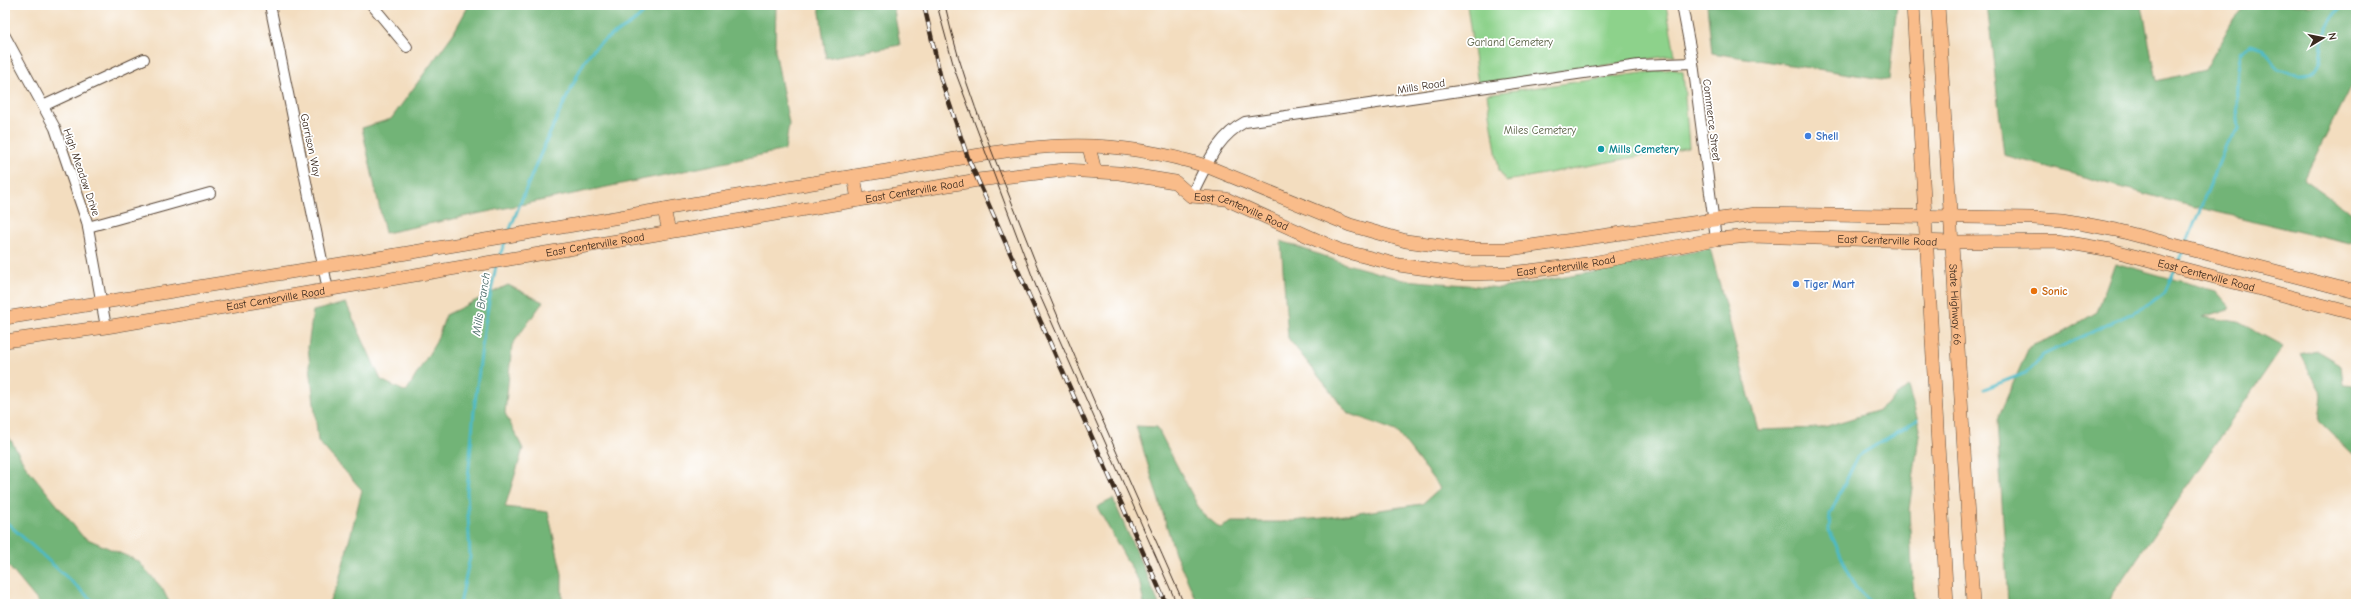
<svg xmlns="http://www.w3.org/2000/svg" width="2361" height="609" font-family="'Comic Neue',sans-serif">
<rect width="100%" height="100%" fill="#fff"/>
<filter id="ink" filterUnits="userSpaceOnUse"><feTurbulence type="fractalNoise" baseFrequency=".025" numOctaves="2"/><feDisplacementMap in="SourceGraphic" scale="8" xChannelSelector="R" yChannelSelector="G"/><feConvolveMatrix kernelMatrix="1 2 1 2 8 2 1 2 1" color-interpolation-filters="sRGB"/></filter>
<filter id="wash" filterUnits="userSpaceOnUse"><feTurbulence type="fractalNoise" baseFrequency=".012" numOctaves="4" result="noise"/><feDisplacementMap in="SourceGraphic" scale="16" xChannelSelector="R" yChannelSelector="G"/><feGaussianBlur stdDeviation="0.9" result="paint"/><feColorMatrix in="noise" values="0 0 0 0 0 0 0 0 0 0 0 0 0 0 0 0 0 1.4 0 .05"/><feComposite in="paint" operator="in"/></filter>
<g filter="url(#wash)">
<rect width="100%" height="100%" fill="#f3ddbf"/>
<g fill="#8dd28b" stroke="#647e54">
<path d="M1467,5H1666L1675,55L1478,84Z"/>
<path d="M1673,69L1683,72L1689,147L1506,181L1499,170L1487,94Z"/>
</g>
<g fill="#72b477" stroke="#566f4a">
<path d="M469,5H776L775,50L789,124L785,150L385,233L362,128L391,119L453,34Z"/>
<path d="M819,5H893L900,45L826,58Z"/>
<path d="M1707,5H1897L1889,80L1712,53Z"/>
<path d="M1987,5H2142L2156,81L2205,70L2234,18L2246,5H2356V83L2348,91L2304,179L2356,216V241L2350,244L2175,202L2004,155Z"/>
<path d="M1281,241L1343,263L1404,280L1501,288L1606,270L1710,248L1758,430L1821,428L1879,410L1908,387L1920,428L1909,510L1914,604H1198L1175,553L1136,426L1157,427L1201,512L1220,528L1232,522H1281L1323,518L1422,504L1440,488L1396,431L1348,413L1288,338Z"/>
<path d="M2115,263L2216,291L2231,308L2203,317L2238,322L2283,346L2106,604H2008L1997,420L2029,347L2062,333L2097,312Z"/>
<path d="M508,285L543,302L512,345L505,413L523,449L505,507L548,512L562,574V604H328L338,584L362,490L318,441L308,347L313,311L346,303L381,380L406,392L436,342L446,315Z"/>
<path d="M2317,351L2341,365L2343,385L2356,386V457L2319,421L2322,395L2300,355Z"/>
<path d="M5,430L25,465L83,537L138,561L162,588L170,604H40L5,562Z"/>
<path d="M1113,499L1159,604H1144L1140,584L1097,507Z"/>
</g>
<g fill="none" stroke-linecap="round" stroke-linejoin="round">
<g stroke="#4cbac6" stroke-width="3">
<path d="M509,232C527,185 546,139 569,93C577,77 584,57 597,46C613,31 637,26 649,5"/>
<path d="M2186,244L2226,145L2239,129C2236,103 2235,78 2241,52L2251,44L2263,48L2278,70C2290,73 2311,80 2318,65C2322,58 2321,46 2323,37C2327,25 2333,15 2342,5"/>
<path d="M499,257L506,240"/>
<path d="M2177,264L2183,251"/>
<path d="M1984,389L2028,372L2043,355L2145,307L2165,292L2175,269"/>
<path d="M5,521L96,604"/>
<path d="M460,604L470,557L467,491L474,410L485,323L496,266"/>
<path d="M1873,604L1856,588L1829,530L1830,514L1858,456L1917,420"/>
</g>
</g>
</g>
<g filter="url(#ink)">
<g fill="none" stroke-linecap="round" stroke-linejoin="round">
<defs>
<g id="minor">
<path d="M270,5L328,290"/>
<path d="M372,5L407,47"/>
<path d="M1682,5L1693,63L1716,239"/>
<path d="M5,36L55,128L87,222L106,327"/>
<path d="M43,106L144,59"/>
<path d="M1191,196C1207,166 1215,138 1245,122L1639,65L1693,63"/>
<path d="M88,227L210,193"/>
</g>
<g id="major">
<path d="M1913,5L1947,604"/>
<path id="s1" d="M1938,5L1973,604"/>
<path d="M1089,147L1095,171"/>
<path d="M854,176L858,200"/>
<path d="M664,209L669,232"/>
<path d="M5,318C202,287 400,255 597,221C693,204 789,186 886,171C944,162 1003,148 1062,146C1110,144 1161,152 1206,166L1350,225L1406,241L1464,249H1509L1755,214L2034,218L2063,220L2116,230L2356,292"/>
<path id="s2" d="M5,341L106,327L978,180L1064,170L1119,173L1175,182L1191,196L1226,199L1339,250L1399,265L1461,274L1510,273L1587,264L1716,239L1751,236L1952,242L2058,241L2111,250L2356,314"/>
</g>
</defs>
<use href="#minor" stroke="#574536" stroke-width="12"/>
<use href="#major" stroke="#574536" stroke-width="14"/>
<use href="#minor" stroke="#fff" stroke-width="10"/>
<use href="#major" stroke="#f9bc8a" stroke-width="13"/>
<g stroke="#3b2a1e" stroke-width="1">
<path d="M937,5L955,71L1037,289L1177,604"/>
<path d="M945,5C960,75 988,141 1014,208C1066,342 1126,473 1184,604"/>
</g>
<defs>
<path id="rail" d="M924,5L941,79L968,158L1166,604"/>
</defs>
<use href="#rail" stroke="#3b2a1e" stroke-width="4.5"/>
<use href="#rail" stroke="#fff" stroke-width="3" stroke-dasharray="9" stroke-linecap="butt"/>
</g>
</g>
<g fill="#3f7fe0" stroke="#fff" stroke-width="1.5">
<circle cx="1808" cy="136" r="4"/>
<circle cx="1796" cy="284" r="4"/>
</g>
<circle fill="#0f9aa8" stroke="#fff" stroke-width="1.5" cx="1601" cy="149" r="4"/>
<circle fill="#e8710a" stroke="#fff" stroke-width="1.5" cx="2034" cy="291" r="4"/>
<g text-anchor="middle" stroke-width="3.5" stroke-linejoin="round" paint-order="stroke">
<g font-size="11" fill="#545c3f" stroke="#fff">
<text x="1510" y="46">Garland Cemetery</text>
<text x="1540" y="134">Miles Cemetery</text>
</g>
<g font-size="11" fill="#3b2a1e" stroke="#fff">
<text transform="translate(1421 86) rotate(-9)" y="4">Mills Road</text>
<text transform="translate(1712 120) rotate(83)" y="4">Commerce Street</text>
<text transform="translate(311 145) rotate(78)" y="4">Garrison Way</text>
<text transform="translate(82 172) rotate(71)" y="4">High Meadow Drive</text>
<text dy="4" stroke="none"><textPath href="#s2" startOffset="922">East Centerville Road</textPath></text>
<text dy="4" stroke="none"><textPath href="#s2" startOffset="1259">East Centerville Road</textPath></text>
<text dy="4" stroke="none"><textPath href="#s2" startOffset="1919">East Centerville Road</textPath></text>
<text dy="4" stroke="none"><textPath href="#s2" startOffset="598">East Centerville Road</textPath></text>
<text dy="4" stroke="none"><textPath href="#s2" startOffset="1595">East Centerville Road</textPath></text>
<text dy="4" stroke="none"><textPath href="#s2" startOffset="2242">East Centerville Road</textPath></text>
<text dy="4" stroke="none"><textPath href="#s2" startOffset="274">East Centerville Road</textPath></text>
<text dy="4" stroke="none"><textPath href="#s1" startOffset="300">State Highway 66</textPath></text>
</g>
<g font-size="11" font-weight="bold" fill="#366cbe" stroke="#fff" text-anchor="start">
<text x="1816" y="140">Shell</text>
<text x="1804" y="288">Tiger Mart</text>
</g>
<g font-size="11" font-weight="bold" fill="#0d838f" stroke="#fff" text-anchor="start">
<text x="1609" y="153">Mills Cemetery</text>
</g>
<g font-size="11" font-weight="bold" fill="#c56008" stroke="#fff" text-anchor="start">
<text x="2042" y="295">Sonic</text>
</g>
<g font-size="12" font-style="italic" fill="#426461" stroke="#fff">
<text transform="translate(481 304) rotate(-81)" y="4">Mills Branch</text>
</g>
</g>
<rect width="2361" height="609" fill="none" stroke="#fff" stroke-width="20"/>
<g transform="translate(2323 38) rotate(80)" stroke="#ffffff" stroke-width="3" paint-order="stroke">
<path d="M0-3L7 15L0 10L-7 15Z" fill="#3b2a1e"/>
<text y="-6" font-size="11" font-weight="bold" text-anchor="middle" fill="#3b2a1e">N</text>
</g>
</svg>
